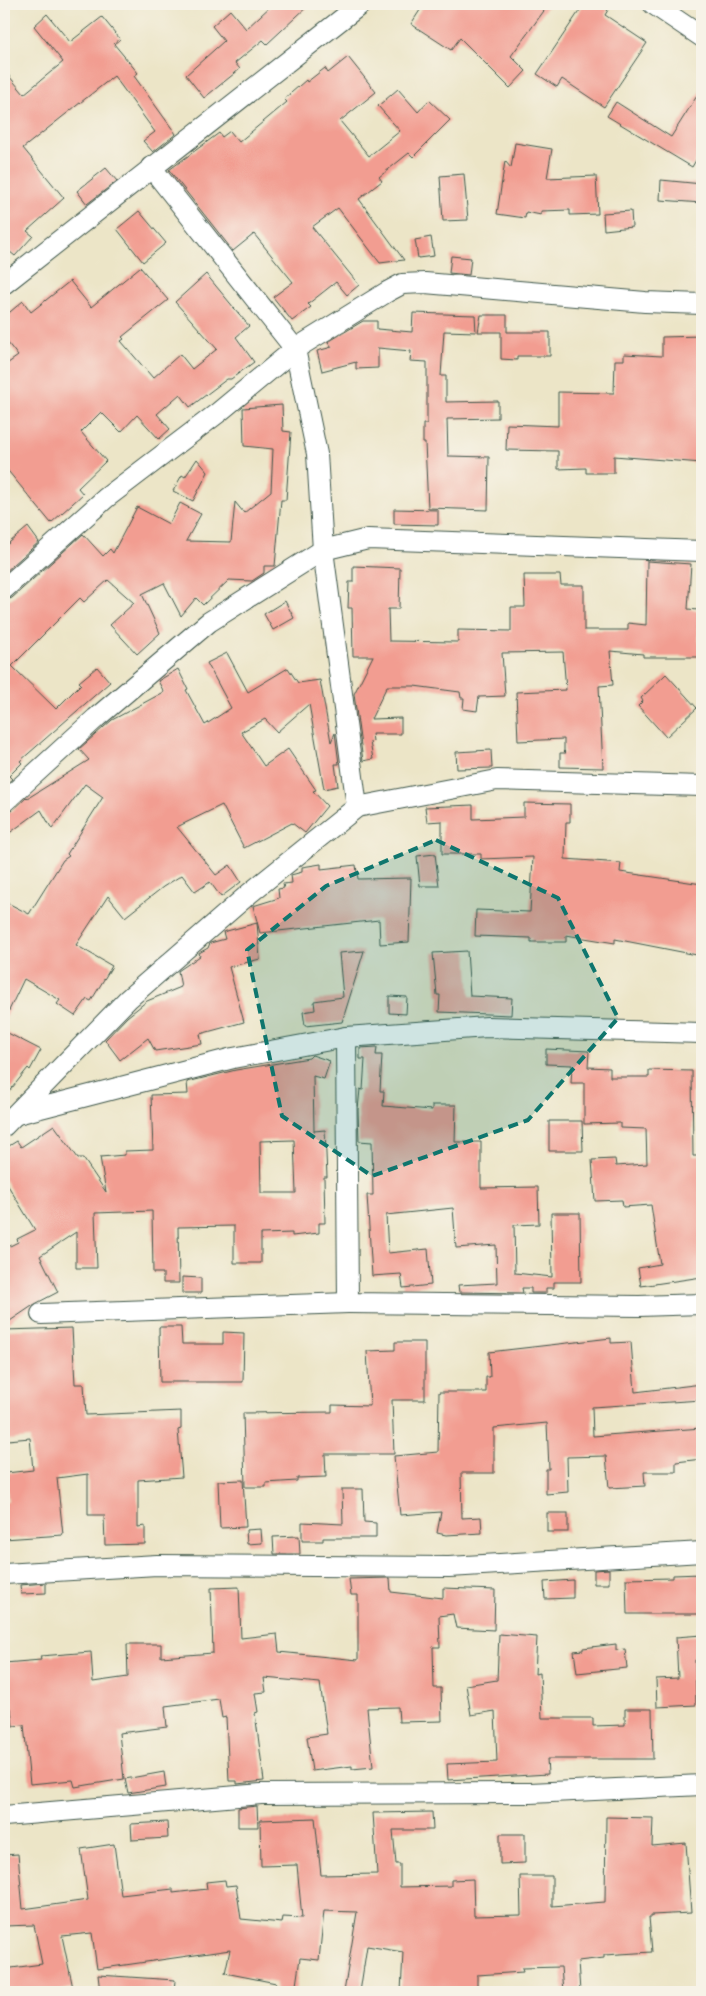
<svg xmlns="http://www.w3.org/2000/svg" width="706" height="1996" font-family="'IM FELL French Canon',serif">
<rect width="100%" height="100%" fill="#f7f3e8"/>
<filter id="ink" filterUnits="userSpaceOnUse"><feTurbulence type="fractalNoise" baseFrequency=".02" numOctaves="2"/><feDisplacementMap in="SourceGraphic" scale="10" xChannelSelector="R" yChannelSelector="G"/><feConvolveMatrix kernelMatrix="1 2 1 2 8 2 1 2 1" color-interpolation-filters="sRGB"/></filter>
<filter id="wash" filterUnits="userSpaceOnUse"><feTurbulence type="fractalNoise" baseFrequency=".0096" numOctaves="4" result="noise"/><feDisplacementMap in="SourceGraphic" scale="20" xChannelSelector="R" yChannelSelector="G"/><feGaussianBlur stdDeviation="1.12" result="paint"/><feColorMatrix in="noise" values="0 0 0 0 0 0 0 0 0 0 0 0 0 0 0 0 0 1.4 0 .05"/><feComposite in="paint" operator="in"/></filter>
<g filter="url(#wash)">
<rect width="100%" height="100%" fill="#ece5c7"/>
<g id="blocks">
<g fill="#f29d91" fill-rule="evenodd">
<path d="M273,4H310L267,44L263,40L235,63L240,69L204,98L186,75L224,41L212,26L230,10L246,29Z"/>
<path d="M424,4H549L511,56L526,71L510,88L460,38L451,50L411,24Z"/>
<path d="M584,4H599L608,10L605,15L647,43L604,107L562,79L557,87L537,74Z"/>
<path d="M47,14L70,42L102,17L120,39L114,44L138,73L134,76L176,134L153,152L143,141L155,132L114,76L23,148L64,198L27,231L33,236L15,256L4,247V70L24,94L63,62L34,26Z"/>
<path d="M348,57L376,92L340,121L369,156L400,131L378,106L398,89L418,112L429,100L450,120L413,157L409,153L379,177L382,181L359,199L404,260L380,263L338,208L312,227L359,285L347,295L336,282L308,304L311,307L292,321L273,297L293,282L254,234L233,251L169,170L219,133L222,137L230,131L239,142L287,102L284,99L306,80L307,82L325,68L328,73Z"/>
<path d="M702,88V150L692,167L607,116L616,102L671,137Z"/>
<path d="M515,143L552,149L547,178L596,176L598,214L570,215V210L541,211V215L526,212L525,218L497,214L505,161L511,168Z"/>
<path d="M106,168L117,181L87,204L77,191Z"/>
<path d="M464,174L468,220L443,221L440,176Z"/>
<path d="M661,180L702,184V203L660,200Z"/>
<path d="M139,211L166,243L143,262L117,229Z"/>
<path d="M631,211L632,227L604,230L603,213Z"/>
<path d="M431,237L434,256L418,258L415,240Z"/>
<path d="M451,256L471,258L469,275L449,273Z"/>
<path d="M140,267L168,300L122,337L124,339L121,341L153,378L180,354L192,369L217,349L175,302L206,274L249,326L236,337L254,362L231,379H227L190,407L180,394L157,414L170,429L159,439L137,415L121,432L101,412L81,432L106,461L78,488L83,494L51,523L4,466V366L18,356L4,338V317L23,301L31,312L70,281L91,307Z"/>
<path d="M413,313L475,315L476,332L444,331L441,376H446V402L498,401V418L447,419L448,456L489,457L488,510L428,508L425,443H423V424H427V362L410,361L411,351L378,348V368L356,369V362L322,371L317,351L332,347L328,342L363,321H377V329L412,332Z"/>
<path d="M481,315H507V332H550V356H517V360L501,359V332H478Z"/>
<path d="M702,336V463L614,456V473H586V468L558,469V451L506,450L507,424L558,426V392L614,393L615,360H624V354L662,356V337Z"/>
<path d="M282,405L283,431L291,432L286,500H281L275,566H264V573L252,581L229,580L203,605L196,598L181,616L164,583L142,594L160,633L137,654L110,625L134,603L108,580L84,602L80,598L12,666L56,709L81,684L79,682L97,667L110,682L20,761L22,763L9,776L12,779L4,786V601L12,598L83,534L103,556L110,549L113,553L137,507L169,524L180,503L201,514L186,541L231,542L235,502L244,513L271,491L273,449L244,446L243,408Z"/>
<path d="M197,459L208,472L193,501L173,491L182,475L185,477Z"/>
<path d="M394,509L438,510V525L394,524Z"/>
<path d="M28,527L39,542L4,573V547Z"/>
<path d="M647,561L691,564L688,609L698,610L699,657H643V654L610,651L613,685L599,686L603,768L560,767V753H566L564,751V739L518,741L516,692L566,690L563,652L502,653L505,696L479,697L477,711L463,709L464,698H461L460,692L414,686H387L371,719L401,718V734H372L373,741L370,742L373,759L363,761L354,694L373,656H353L352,608H348L349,582H353V566L400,568L399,609H388L389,641L458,642V630L511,631V607H525L524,575H560L561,585H584V630H628V623L646,625Z"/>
<path d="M285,601L294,618L273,630L264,614Z"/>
<path d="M227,653L248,692L288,668L298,683L320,680L331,742L335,733L339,764H335L338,786L324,789L309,704L277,732L265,719L241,732L264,766L288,749L316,790L313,791L327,806L305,833L292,823L244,848L222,805L177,827L216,875L230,865L241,882L221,897L210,882L195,892L182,875L163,887L125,917L108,896L76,945L112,966L91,1001L87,999L75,1016L57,1004L60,1000L24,979L4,1021V901L29,914L63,860L69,856L67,854L103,797L85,784L52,829L41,810L4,837V814L12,811L27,797L28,798L89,760L79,749L112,720L164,692L158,681L178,669L188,689L186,690L205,725L231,708L207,663Z"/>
<path d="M666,674L697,708L666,737L638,706L643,701L641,698Z"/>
<path d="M491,750L492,768L457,769L456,752Z"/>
<path d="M524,803L570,804V822H566L565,859L621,863L620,872L702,884V956L615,939V943L566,935V942H531V938L475,936L476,910L530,912L533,857L481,859V854H442V821L427,822L425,807L473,805V819L524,817Z"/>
<path d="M435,854L439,886H420L417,856Z"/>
<path d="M321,864V869L356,865L358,879L411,878L409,942L380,944L379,920L260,933L253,906L279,898L278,889L284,888L283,884L292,883L291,875L302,872V867Z"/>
<path d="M257,923L260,959L229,967L244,1022L200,1034L202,1044L155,1051L148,1038L120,1060L105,1040L127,1017L147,1001L181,987L178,971L200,956L199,953L208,948L210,943L225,939L223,932Z"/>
<path d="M364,951L342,1022L305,1026L303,1012L315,1010L314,1001L343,997L339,953Z"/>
<path d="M467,951L470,996L512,998L511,1015L439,1012L440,995H437L433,953Z"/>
<path d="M389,996L407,997L406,1014L389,1013Z"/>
<path d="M4,1031L41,1050L30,1070L28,1068L4,1098Z"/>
<path d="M377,1047L376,1055H382L380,1091H384L383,1106L432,1110V1105H456L455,1142H481V1188L538,1187L539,1224L514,1225L515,1273L552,1277L551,1213H580L581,1282H554V1288H546V1293H531V1288H522L523,1293L459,1292L458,1285L497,1283L496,1245L456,1248L453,1208L386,1215L388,1253L428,1249L431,1285L403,1288L401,1274L372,1276L367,1195H373L372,1142L359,1141L358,1110L360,1089L363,1090L365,1059H360V1048Z"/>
<path d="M546,1049L589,1051L588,1067L610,1068V1077H649V1070L692,1071L693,1156H702V1277L641,1286L638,1268L660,1264L651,1205L623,1207L622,1200L595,1201L592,1160L615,1159L616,1166L647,1164L646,1129L620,1128V1123L584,1124V1083H571L572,1065L546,1064Z"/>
<path d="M312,1055L330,1061L324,1079L313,1076L314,1131L325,1130L327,1177H324L325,1223H319V1233L292,1236V1233L261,1234V1263H234V1226L178,1227L179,1283H163V1273H153L152,1211L95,1213L97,1268H76V1232L40,1256L58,1292L35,1304L4,1325V1249L18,1242L17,1239L35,1230L4,1179V1149L17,1141L21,1147L54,1125L78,1158H83L106,1192L100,1157L125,1155V1151L153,1150L151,1095L188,1094L187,1082L236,1070L309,1058ZM294,1140L296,1193H261L260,1141Z"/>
<path d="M549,1121H582L583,1151H549Z"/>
<path d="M182,1277L201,1278V1293H182Z"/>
<path d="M159,1327H181L182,1344H223V1332L244,1333L243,1382H160Z"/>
<path d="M72,1328L75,1384H84L86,1415L181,1411V1429L178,1430L182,1477L138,1480V1527L145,1526V1544L105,1545L104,1515H88V1474L57,1478L63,1535L4,1539V1502H8L6,1473L33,1470L30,1438L8,1440L4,1404V1330Z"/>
<path d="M611,1338V1343L631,1342L635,1392L702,1384V1400L592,1407L593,1436L702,1428V1459L676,1462V1472H644L645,1486L609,1488L606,1456L567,1457L568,1492L546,1494V1469H549L547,1423L494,1428V1473H461L462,1518L481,1517L482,1533L446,1535L437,1533L441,1512L400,1515L394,1456L438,1452L439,1392H486V1377H490L489,1352Z"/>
<path d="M395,1342H425V1400H392L394,1454H325L326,1477L297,1478V1481L266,1483V1487H245L243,1413L332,1412V1405L370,1406L367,1351L395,1350Z"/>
<path d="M243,1480L246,1527L220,1528L218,1481Z"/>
<path d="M342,1489H363L364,1522L376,1523V1538H323V1541H302V1522L343,1524Z"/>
<rect x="547" y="1513" width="21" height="19"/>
<path d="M261,1529L262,1543L247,1544L246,1530Z"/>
<path d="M299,1536L300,1554H274L273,1537Z"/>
<path d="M609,1569V1584H594V1570Z"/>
<path d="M701,1574L702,1614H627L626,1579L673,1578V1575Z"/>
<path d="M390,1578L391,1592L443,1598V1588L495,1590L494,1630L456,1628L453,1614L439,1616L440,1647H433L434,1688H441L442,1721L399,1722L398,1707L367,1708L373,1767L352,1769V1766L312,1771L307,1737L327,1734L320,1683L264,1678L266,1692L255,1693L258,1712L255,1713L264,1781L237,1784V1781H229L226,1717L222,1718L219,1699L165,1706L167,1727L119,1733L124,1779L75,1787L73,1780L30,1784L24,1725L13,1726L11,1709L4,1710V1663L41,1660L40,1656L91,1652L93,1682L128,1677L127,1644H161V1657L213,1653L211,1588L239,1587L241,1638L277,1634L279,1652L358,1660V1595H351L349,1579Z"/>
<path d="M573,1580V1598L545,1599L544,1582Z"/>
<path d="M46,1583V1593L21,1594L20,1585Z"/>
<path d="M499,1634L537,1637L535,1674L540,1673L542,1718H593V1726L625,1725V1709H652L653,1759H547L548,1774L448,1780L447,1764L497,1762L495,1711L471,1715L466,1685L497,1680Z"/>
<path d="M702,1635V1660H695L696,1705L657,1707L656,1679L678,1678L676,1637Z"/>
<path d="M616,1644V1650L625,1649L627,1668L577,1673L574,1651L583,1650V1648Z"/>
<path d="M164,1772L166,1787L128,1793L125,1779Z"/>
<path d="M257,1806L258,1827H238V1808Z"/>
<path d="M432,1812L433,1830H393L396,1864H400V1887L451,1886V1880L473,1879L474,1916L521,1915L520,1876H552V1906L605,1902L606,1817L653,1818L652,1846L686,1843L691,1913L652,1915V1917H649L652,1952L604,1955V1958L578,1961L580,1992H563L561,1967L522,1968L523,1972L477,1975V1992H401L403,1952L367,1946L360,1992H344L357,1912L324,1911L319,1960L300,1958L295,1992H275L276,1983L225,1973L230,1950L97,1969L92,1933L62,1936L73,1988L53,1992H4V1969L42,1964L34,1925L4,1926V1855L18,1854L23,1909L88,1900L81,1849L114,1844L121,1895L173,1889V1893L207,1889L206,1882L225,1880L226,1886L236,1885L241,1919L282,1923L283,1917L302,1918L297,1865L261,1866L260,1820L315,1818L321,1875L377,1874L373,1813Z"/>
<path d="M167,1822L168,1838L132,1840L131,1824Z"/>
<path d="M500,1834H525V1863L500,1864Z"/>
<path d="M98,1975L175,1980L174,1992H100Z"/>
</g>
</g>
</g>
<g filter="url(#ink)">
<use href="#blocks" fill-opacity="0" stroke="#3e564a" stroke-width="1"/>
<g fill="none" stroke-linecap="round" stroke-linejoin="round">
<defs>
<g id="minor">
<path d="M653,4L702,37"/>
<path d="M151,167L295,349L317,454L323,550L357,807"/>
<path d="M4,284L361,4"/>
<path d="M4,589L106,498L219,412L295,349L387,292L402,284L425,283L645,302L702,304"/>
<path d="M4,802L96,718L209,622L323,550L368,539L702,551"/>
<path d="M346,1037L348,1303L639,1306L702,1304"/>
<path d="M17,1114L233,1058L346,1037L487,1027L702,1033"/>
<path d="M4,1126L128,999L250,893L357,807L497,780L702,786"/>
<path d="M41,1314L348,1303"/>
<path d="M4,1574L157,1565L449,1567L702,1552"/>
<path d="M4,1816L261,1794L530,1793L702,1785"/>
</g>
</defs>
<use href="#minor" stroke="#3e564a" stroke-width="22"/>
<use href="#minor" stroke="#fff" stroke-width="20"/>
</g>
</g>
<path fill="#0f766e" fill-opacity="0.2" stroke="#0f766e" stroke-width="4" stroke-dasharray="10 6" stroke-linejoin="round" d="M436,840L558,898L618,1018L528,1120L372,1176L282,1116L247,950L326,886Z"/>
<rect width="706" height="1996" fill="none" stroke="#f7f3e8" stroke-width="20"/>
</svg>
